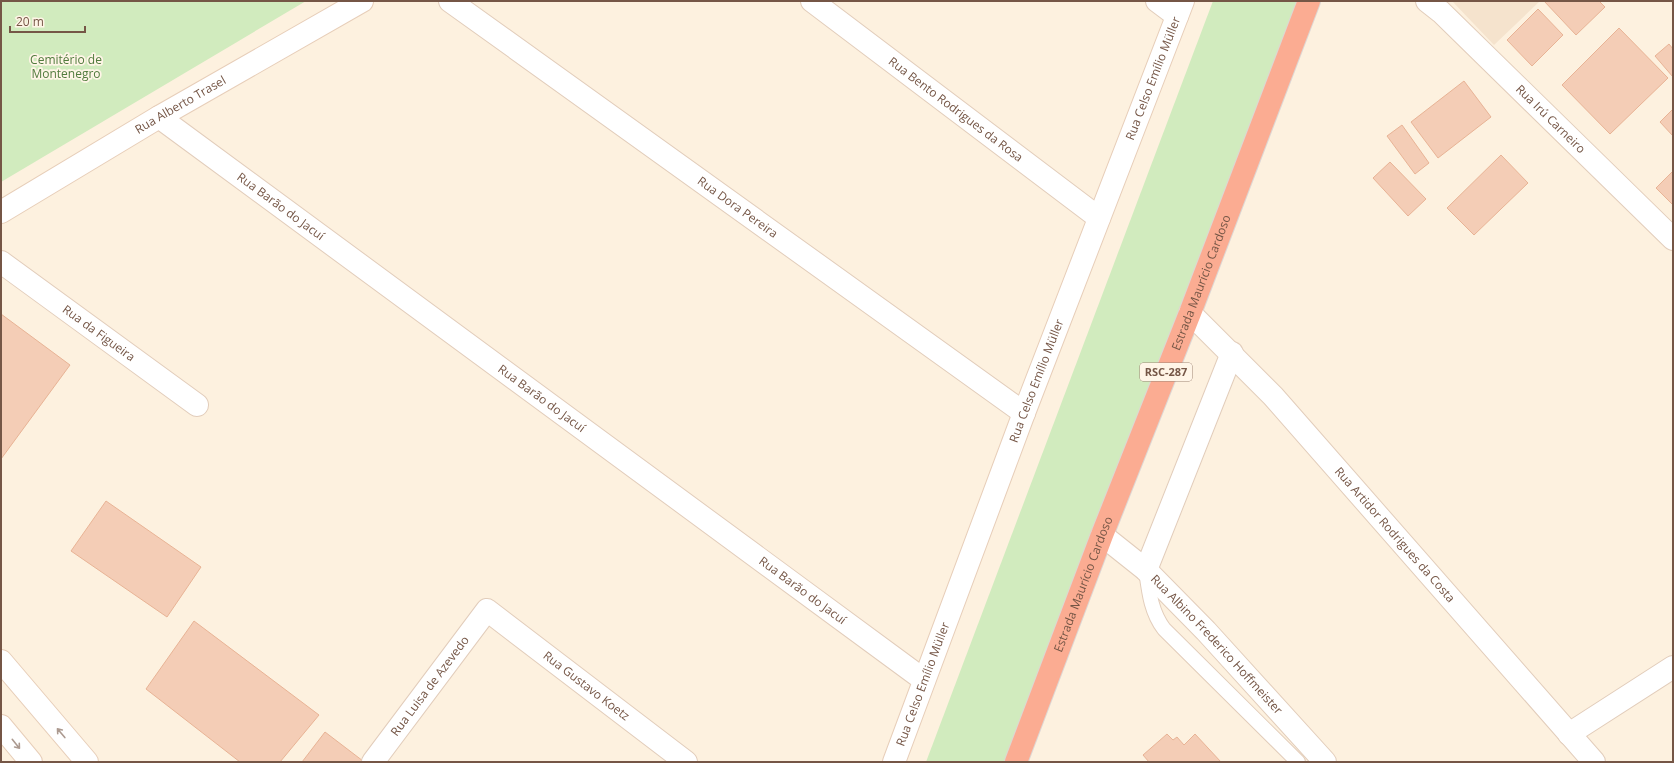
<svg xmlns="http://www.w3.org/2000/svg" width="1674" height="763" font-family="'Open Sans',sans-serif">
<rect width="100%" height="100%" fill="#fdf1df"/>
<path fill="#f5e3cd" d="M1452,1H1540L1494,45Z"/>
<g fill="#d1ebbe">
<path d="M1,1H306L1,182Z"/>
<path d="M1213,1H1298L1007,762H926Z"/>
</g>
<g fill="#f4cdb6" stroke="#e8b395">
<path d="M1544,1H1599L1605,7L1576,35Z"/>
<path d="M1538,9L1563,35L1532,66L1507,40Z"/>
<path d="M1619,28L1668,78L1610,134L1562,85Z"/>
<path d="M1669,44L1673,49V77L1655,56Z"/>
<path d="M1464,81L1491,117L1438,158L1411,122Z"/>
<path d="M1673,109V136L1660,122Z"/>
<path d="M1402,125L1429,163L1415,174L1387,136Z"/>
<path d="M1501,155L1528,183L1474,235L1447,208Z"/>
<path d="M1390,162L1426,199L1408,216L1373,178Z"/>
<path d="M1673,171V205L1656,188Z"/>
<path d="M1,314L70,365L1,459Z"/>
<path d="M106,501L201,567L167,617L71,551Z"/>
<path d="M194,621L319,715L280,762H240L146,689Z"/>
<path d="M325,732L363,761L362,762H302Z"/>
<path d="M1167,734L1173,740L1177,737L1184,745L1195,734L1221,762H1149L1143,755Z"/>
</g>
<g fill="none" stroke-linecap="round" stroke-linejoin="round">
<defs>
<path id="lane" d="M1146,570C1149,592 1151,612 1164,629L1298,762"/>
<g id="street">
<path id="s1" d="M450,1L1024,413"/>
<path id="s2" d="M812,1L1099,218"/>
<path d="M1157,1L1177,16"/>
<path id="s3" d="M1427,1L1441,12L1673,239"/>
<path id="s4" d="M159,117L924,680"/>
<path id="s5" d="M1,262L197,405"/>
<path id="s6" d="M1190,313L1273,396L1594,762"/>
<path id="s7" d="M1102,535L1146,570L1206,631L1325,762"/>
<path d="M1146,570L1232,353"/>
<path d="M1569,734L1673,667"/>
<path id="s8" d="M373,762L487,610L686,762"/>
</g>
<g id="secondary">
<path id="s9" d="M1,212L159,117L362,1"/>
<path d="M1,661L87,762"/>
<path d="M1,726L31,762"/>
<path id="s10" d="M894,762L1024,413L1183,1"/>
</g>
<g id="highway">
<path id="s11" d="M1016,762L1102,535L1190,313L1309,1"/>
</g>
</defs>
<use href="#lane" stroke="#e2cdbb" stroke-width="16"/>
<use href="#street" stroke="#e2cdbb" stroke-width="24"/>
<use href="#secondary" stroke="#e7ceb9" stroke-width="24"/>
<use href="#highway" stroke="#ded6d3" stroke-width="24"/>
<use href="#lane" stroke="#fff" stroke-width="14"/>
<use href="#street" stroke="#fff" stroke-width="22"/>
<use href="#secondary" stroke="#fff" stroke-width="22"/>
<use href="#highway" stroke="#fbac92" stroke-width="22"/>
</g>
<defs><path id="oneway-shaft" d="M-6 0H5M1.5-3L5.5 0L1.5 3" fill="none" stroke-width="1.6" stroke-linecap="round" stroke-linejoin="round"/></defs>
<g stroke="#ac9a90">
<use href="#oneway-shaft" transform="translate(61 733) rotate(-130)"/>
<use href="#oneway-shaft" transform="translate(16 744) rotate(51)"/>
</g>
<g text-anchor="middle" stroke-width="3.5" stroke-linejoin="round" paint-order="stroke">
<rect fill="#fff5e7" stroke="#9e8676" stroke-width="1" x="1140" y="363" width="52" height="18" rx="3"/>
<g font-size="11" font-weight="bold" fill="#755646">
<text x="1166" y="376">RSC-287</text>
</g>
<g font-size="12" fill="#517b3d" stroke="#fff5e7">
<text x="66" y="64">Cemitério de<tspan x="66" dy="14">Montenegro</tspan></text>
</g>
<g font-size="12" fill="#755646" stroke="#fff5e7">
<text dy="4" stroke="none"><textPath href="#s10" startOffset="731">Rua Celso Emílio Müller</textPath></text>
<text dy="4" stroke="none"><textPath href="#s9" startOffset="209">Rua Alberto Trasel</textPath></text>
<text dy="4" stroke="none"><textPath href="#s2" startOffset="180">Rua Bento Rodrigues da Rosa</textPath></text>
<text dy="4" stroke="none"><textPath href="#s3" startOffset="171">Rua Irú Carneiro</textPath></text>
<text dy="4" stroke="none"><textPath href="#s4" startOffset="151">Rua Barão do Jacuí</textPath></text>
<text dy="4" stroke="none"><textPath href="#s1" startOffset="354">Rua Dora Pereira</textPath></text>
<text dy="4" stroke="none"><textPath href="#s11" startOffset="514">Estrada Maurício Cardoso</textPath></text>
<text dy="4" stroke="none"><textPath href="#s5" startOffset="121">Rua da Figueira</textPath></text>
<text dy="4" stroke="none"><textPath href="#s10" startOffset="407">Rua Celso Emílio Müller</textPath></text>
<text dy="4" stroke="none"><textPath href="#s4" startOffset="475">Rua Barão do Jacuí</textPath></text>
<text dy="4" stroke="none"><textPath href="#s6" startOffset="302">Rua Artidor Rodrigues da Costa</textPath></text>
<text dy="4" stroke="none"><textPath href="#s11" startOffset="190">Estrada Maurício Cardoso</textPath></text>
<text dy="4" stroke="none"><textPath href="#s4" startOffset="799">Rua Barão do Jacuí</textPath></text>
<text dy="4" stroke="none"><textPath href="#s7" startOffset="159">Rua Albino Frederico Hoffmeister</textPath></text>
<text dy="4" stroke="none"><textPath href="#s10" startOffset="83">Rua Celso Emílio Müller</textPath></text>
<text dy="4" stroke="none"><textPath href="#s8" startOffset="95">Rua Luisa de Azevedo</textPath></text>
<text dy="4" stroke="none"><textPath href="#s8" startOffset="315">Rua Gustavo Koetz</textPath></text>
</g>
</g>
<rect width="1674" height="763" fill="none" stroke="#755646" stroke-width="4"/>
<path d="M10 26v6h75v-6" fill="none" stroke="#755646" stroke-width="2"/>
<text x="16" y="26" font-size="12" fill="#755646" stroke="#fff5e7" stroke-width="3" paint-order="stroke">20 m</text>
</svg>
